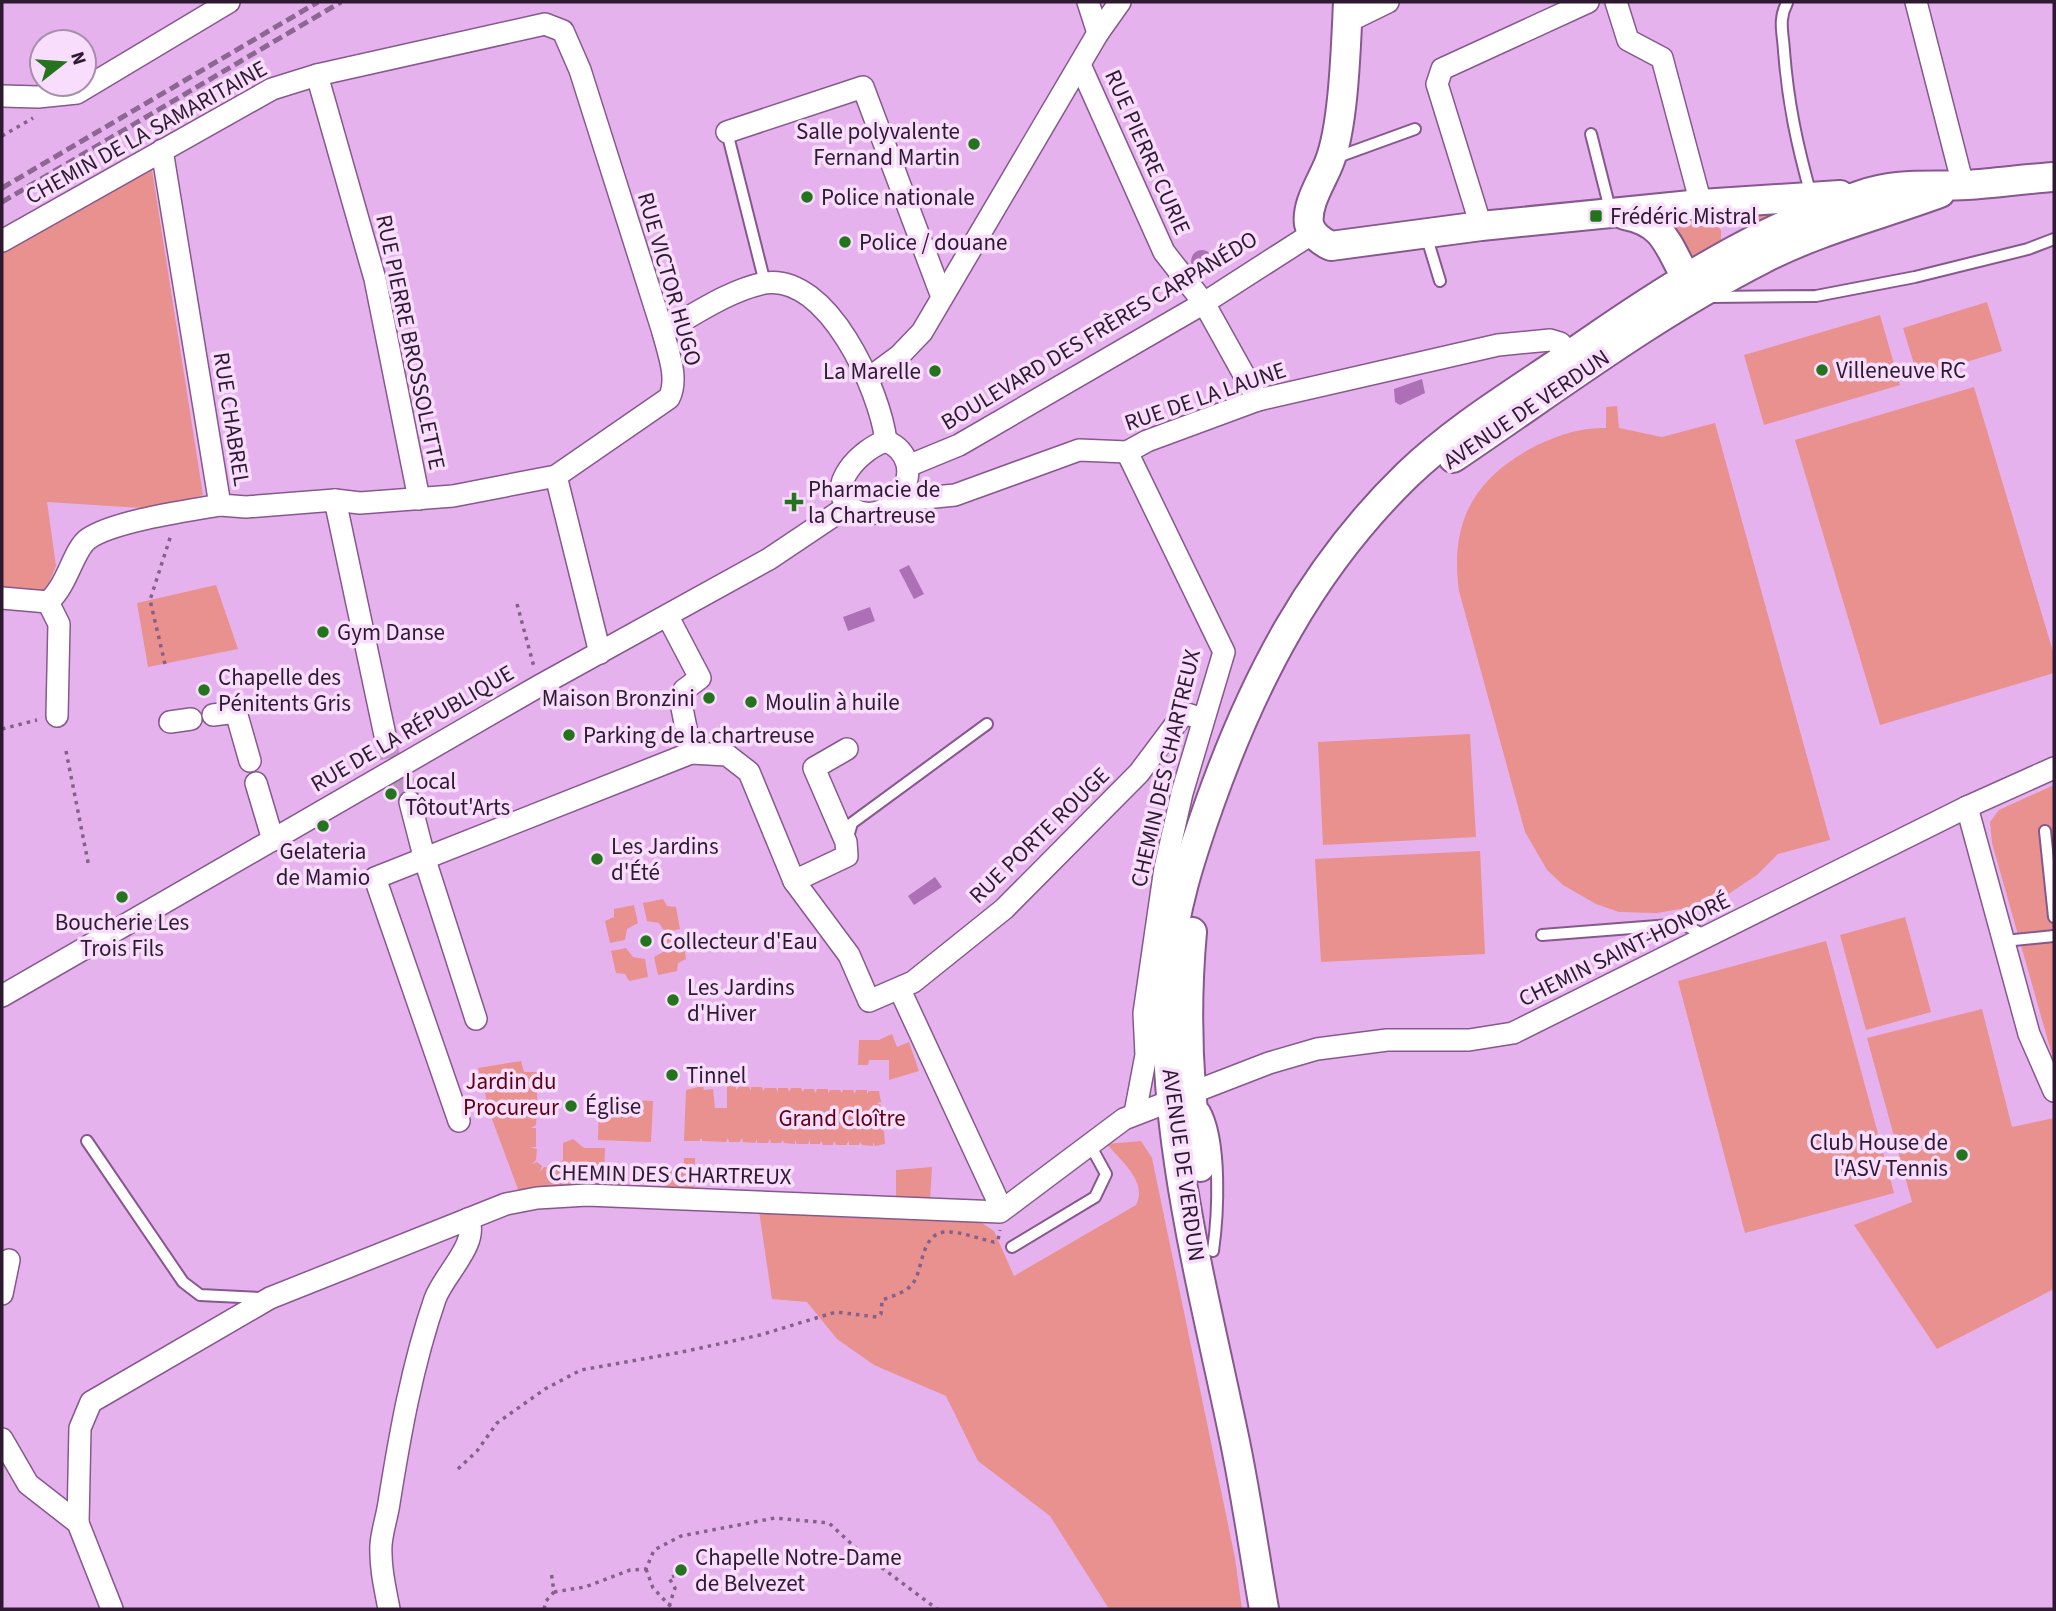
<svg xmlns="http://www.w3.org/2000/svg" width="2056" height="1611" font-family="'Source Sans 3',sans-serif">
<rect width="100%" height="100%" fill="#e6b2ee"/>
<g fill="#e8918e">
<path d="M143,169L152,170L203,495L157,509L47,502L56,566L45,592L2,588V252Z"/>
<path d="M1786,211L1749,229L1744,214Z"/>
<path d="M1709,217L1721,230V242L1698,262L1687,257L1672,220Z"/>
<path d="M1987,302L2002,351L1918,377L1903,328Z"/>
<path d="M1880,315L1900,385L1764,425L1744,355Z"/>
<path d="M1974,387L2054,655V673L1880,725L1795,440Z"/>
<path d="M1617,406L1619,428L1662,437L1715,423L1830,840L1778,854L1757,875L1724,897L1698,906L1657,913L1619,912L1596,904L1563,885L1547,870L1525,832L1459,591C1450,526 1471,482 1528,450C1551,437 1579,427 1606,428V407Z"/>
<path d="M216,585L238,649L148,667L137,603Z"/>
<path d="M1470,734L1476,837L1323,845L1318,742Z"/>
<path d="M2054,785V1062L1992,843L1990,822L1999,810Z"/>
<path d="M1480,851L1485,954L1321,962L1315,859Z"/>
<path d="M663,899L667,906L676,907L680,929L665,932L659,923L647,921L643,903Z"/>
<path d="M634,905L638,923L627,929L625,940L610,943L605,921L614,917V909Z"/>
<path d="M1905,917L1931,1012L1866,1030L1840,935Z"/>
<path d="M682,936L686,959L678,963L677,971L658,975L654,957L665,951L666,940Z"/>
<path d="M1826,941L1894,1193L1745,1233L1678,981Z"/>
<path d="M626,948L633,957L645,959L648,977L629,981L625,974L616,973L611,951Z"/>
<path d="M1982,1009L2012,1127L2054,1118V1289L1937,1349L1854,1225L1912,1202L1867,1038Z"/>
<path d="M892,1034L897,1047L909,1042L919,1071L889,1080V1060H869L868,1065H858L859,1040H879Z"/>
<path d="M521,1061L524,1072H537V1083H534L537,1087V1107L531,1109L537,1110L536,1125L531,1128H536V1147H530L537,1149L536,1160L532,1164L537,1162L542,1166L540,1172L544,1167L550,1168L554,1173L553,1167L563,1160V1143L573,1139L584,1148H605L604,1174L620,1175V1189L519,1192L492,1119L478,1068Z"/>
<path d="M703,1086L704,1090L713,1089L715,1108H727V1086L736,1087V1090L739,1087H749L751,1091V1087H762L763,1091L765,1088H776L778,1092V1088H788L789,1092L791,1088H801L803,1092L804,1089H814L815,1093L817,1089H828V1093L830,1090H840L842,1093L843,1090H853L855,1094L856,1090H867V1094L869,1091H879L881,1102L877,1103L881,1105L882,1116H879L882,1118L883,1128L880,1129L884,1131L885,1144L875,1146L873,1142V1146L862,1145L860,1142L859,1145H849V1141L846,1145H836L834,1141L833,1145H823L821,1141L820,1144H810V1140L808,1144H797L795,1140V1144L784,1143L783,1140L781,1143H771L770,1139L768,1143H757V1139L755,1143L743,1142L742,1138L740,1142H729L728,1138L726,1142L702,1141V1138L699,1141H684L686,1090Z"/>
<path d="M599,1099L653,1101L651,1142L598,1140Z"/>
<path d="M1141,1141L1152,1158L1235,1558L1242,1609H1109L1050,1516L978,1461L946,1396L874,1365L837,1339L807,1302L772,1299L759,1211L967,1213L994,1231L1014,1276L1136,1205C1148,1182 1121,1161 1107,1144Z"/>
<path d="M684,1158H695L694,1191H663L664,1171L683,1172Z"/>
<path d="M932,1167L930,1201L896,1200V1170Z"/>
</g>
<g fill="#ad70b6">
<circle cx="1202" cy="261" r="11"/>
<path d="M1422,379L1425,393L1400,405L1395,402L1394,389Z"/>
<path d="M909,565L924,594L914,599L899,570Z"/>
<path d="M870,607L875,621L848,631L843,617Z"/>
<path d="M935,877L942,887L914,905L908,896Z"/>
</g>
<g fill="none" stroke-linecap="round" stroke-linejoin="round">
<g stroke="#c193c8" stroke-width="21" stroke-dasharray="21 10" stroke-linecap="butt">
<path d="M386,740L390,758"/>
<path d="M402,777L410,802"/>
</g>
<defs>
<g id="lane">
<path d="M1787,3C1778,20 1783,32 1784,51C1788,103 1797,145 1811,195"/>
<path d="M727,132L765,283"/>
<path d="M1591,134L1611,213"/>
<path d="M1335,158L1415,129"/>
<path d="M1426,235L1440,281"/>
<path d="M1711,297L1816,296L1915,277L2028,249L2054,239"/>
<path d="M2045,831L2054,917"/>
<path d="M847,840L852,823L987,724"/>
<path d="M1542,935L1683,924L1708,937"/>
<path d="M2004,941L2054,936"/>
<path d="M1204,1109C1222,1140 1218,1216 1213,1251"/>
<path d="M87,1141L183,1282L200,1295L260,1298"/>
<path d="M1012,1247L1095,1197L1106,1174L1089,1143"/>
</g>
<g id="street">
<path d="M1088,2L1098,33"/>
<path d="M1616,2L1628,40L1662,58L1701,204"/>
<path d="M1916,2L1963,185"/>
<path d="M1347,22L1388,2"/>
<path d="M1081,67L1164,252L1204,303L1258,400"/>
<path d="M317,75L375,279L419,499"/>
<path d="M2,96L38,97L77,93L229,2"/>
<path d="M727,132L863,87L942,297"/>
<path d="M1481,226L1437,84L1442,69L1588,2"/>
<path d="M2,241L272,89L317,75L545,24L563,31L580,70L663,332C668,352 679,379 669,398L556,476L453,496L360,503L335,500L246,507L220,505L162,150"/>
<path d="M663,332C694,315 729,290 765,283C828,273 880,391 886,441"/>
<path d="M868,379L899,356L922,332L1098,33L1120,2"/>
<path d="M886,441C935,462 891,532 853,509C820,488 864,447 886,441Z"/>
<path d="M1127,452L1224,652L1182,793L1165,868L1144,1013L1146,1055L1135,1113"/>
<path d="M908,466L959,445L1204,303L1313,233"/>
<path d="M556,476L600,653"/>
<path d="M335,500L386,740"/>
<path d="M896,501L955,495L1079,450L1127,452L1147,441L1258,400L1498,345L1550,340L1560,343L1571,354"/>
<path d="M2,598L48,602C68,585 73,550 88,539C113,521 187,511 220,505"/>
<path d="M48,602L59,624L57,716"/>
<path d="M668,617L700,678L684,690L682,708L691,753"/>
<path d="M213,715L236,712L250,761"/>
<path d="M170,722L191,719"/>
<path d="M256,783L273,840"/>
<path d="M410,802L425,860L476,1019"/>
<path d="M1967,807L2029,1034L2054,1091"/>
<path d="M794,881L847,856L846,842L814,768L847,749"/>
<path d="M900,990L996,1197"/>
<path d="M2,996L539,686L769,559L848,506"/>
<path d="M459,1121L375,878L691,753L727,755L749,772L794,881L849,955L869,1001L913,982L1004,909L1139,773L1181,717L1187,714L1203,719"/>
<path d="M2,1294L9,1260"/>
<path d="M2,1439L28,1484L78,1523L112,1609"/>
<path d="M78,1523L80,1428L91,1402L270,1298L506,1204L537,1198L587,1195L1000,1212L1124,1119L1269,1063L1317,1049L1387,1040H1469L1513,1033L1967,807L2054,768"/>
<path d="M389,1609C385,1588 380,1567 381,1545C382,1531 387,1517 389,1503C400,1434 412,1366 435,1299C444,1274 480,1243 468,1219"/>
</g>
<g id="secondary">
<path d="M1348,2C1346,44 1344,126 1329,163C1322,181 1306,204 1309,224C1311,234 1322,242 1331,246L1481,226L1701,204L1840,195"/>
<path d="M1625,215C1666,223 1668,247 1687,279L1705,283"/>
<path d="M1453,458C1554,390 1653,315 1761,260C1818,230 1881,215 1940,193"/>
<path d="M1192,932C1185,1009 1188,1090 1200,1167"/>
<path d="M1264,1609C1254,1552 1246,1494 1234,1437C1202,1283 1158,1124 1169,965C1174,908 1190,859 1209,805C1253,681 1311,568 1407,475C1459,425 1521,389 1580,348C1666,288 1760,228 1861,195C1900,182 1928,187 1967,185C1996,183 2025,179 2054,177"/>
</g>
</defs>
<use href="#lane" stroke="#87588e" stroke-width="14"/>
<use href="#street" stroke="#87588e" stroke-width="24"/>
<use href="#secondary" stroke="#87588e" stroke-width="32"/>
<g stroke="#84618a" stroke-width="3.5" stroke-dasharray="3.5 5" stroke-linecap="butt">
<path d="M2,136L33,118"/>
<path d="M517,604L534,667"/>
<path d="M165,664L150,600L171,535"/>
<path d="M2,729L37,720"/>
<path d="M66,751L89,867"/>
<path d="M458,1469L477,1451L497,1423L545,1389L581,1370L682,1352L760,1335L836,1312L877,1317L881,1314L882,1300C893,1296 909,1292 915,1280C923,1265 922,1234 945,1232C960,1231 979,1239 994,1242L998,1240L1000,1230"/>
<path d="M646,1569L653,1588L673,1609"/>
<path d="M554,1592L585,1587L630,1570L646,1569L654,1550L681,1536L775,1518L829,1523L858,1550L937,1609"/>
<path d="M669,1606L675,1588L669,1578L674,1576"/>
<path d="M544,1609L546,1601L554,1592L551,1571"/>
</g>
<use href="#lane" stroke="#fff" stroke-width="10"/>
<use href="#street" stroke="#fff" stroke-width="21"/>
<use href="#secondary" stroke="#fff" stroke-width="28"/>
<g stroke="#8b6791" stroke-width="5" stroke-dasharray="10 5" stroke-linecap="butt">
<path d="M2,188L318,2"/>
<path d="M2,202L341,2"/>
</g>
</g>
<g fill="#24741d" stroke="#f8ddfc" stroke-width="2.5">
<circle cx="974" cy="144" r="7"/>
<circle cx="807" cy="197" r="7"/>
<rect x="1589" y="209" width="14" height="14" rx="3.5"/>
<circle cx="845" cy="242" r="7"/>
<circle cx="1822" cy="370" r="7"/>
<circle cx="935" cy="371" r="7"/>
<path d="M790.5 491.5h7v7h7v7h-7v7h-7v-7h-7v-7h7z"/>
<circle cx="323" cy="632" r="7"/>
<circle cx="204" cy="690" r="7"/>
<circle cx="709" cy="698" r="7"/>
<circle cx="751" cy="702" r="7"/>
<circle cx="569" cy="735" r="7"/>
<circle cx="391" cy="794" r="7"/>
<circle cx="323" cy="826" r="7"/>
<circle cx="597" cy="859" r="7"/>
<circle cx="122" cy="897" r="7"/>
<circle cx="646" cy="941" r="7"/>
<circle cx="673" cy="1000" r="7"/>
<circle cx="672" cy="1075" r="7"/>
<circle cx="571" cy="1106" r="7"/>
<circle cx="1962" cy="1155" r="7"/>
<circle cx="681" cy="1570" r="7"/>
</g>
<g text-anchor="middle" stroke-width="7" stroke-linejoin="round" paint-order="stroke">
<g font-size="23" fill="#2d1930" stroke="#f8ddfc" text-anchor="start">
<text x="960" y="139" text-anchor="end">Salle polyvalente<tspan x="960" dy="26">Fernand Martin</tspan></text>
<text x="821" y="205">Police nationale</text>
<text x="1610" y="224">Frédéric Mistral</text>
<text x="859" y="250">Police / douane</text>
<text x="1836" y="378">Villeneuve RC</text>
<text x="921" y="379" text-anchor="end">La Marelle</text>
<text x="808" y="497">Pharmacie de<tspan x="808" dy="26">la Chartreuse</tspan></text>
<text x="337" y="640">Gym Danse</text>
<text x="218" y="685">Chapelle des<tspan x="218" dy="26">Pénitents Gris</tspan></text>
<text x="695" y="706" text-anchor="end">Maison Bronzini</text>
<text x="765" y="710">Moulin à huile</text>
<text x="583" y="743">Parking de la chartreuse</text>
<text x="405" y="789">Local<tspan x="405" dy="26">Tôtout'Arts</tspan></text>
<text x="611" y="854">Les Jardins<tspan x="611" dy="26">d'Été</tspan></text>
<text x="323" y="859" text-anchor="middle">Gelateria<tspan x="323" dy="26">de Mamio</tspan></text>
<text x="122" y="930" text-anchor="middle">Boucherie Les<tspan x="122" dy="26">Trois Fils</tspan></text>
<text x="660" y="949">Collecteur d'Eau</text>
<text x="687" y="995">Les Jardins<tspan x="687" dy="26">d'Hiver</tspan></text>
<text x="686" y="1083">Tinnel</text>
<text x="585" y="1114">Église</text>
<text x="1948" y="1150" text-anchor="end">Club House de<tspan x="1948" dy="26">l'ASV Tennis</tspan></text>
<text x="695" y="1565">Chapelle Notre-Dame<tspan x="695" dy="26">de Belvezet</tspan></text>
</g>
<g font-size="23" fill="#2d1930" stroke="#f8ddfc">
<text transform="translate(146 132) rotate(-29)" y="8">CHEMIN DE LA SAMARITAINE</text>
<text transform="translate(1148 152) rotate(66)" y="8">RUE PIERRE CURIE</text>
<text transform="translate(670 279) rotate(74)" y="8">RUE VICTOR HUGO</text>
<text transform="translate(1099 330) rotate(-31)" y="8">BOULEVARD DES FRÈRES CARPANÉDO</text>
<text transform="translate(411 342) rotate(78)" y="8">RUE PIERRE BROSSOLETTE</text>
<text transform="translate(1205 396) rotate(-19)" y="8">RUE DE LA LAUNE</text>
<text transform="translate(1526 409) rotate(-34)" y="8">AVENUE DE VERDUN</text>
<text transform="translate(232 419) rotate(81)" y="8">RUE CHABREL</text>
<text transform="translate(412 728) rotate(-30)" y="8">RUE DE LA RÉPUBLIQUE</text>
<text transform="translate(1165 768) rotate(-77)" y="8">CHEMIN DES CHARTREUX</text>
<text transform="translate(1039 835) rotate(-44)" y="8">RUE PORTE ROUGE</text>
<text transform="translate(1624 949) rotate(-26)" y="8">CHEMIN SAINT-HONORÉ</text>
<text transform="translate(1184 1165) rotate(82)" y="8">AVENUE DE VERDUN</text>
<text transform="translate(670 1174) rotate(1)" y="8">CHEMIN DES CHARTREUX</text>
</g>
<g font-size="23" fill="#5d000f" stroke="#f8ddfc">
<text x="511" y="1089">Jardin du<tspan x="511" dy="26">Procureur</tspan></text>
<text x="842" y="1126">Grand Cloître</text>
</g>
</g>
<rect width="2056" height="1611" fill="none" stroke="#2d1930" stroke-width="7"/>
<g transform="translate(63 63) rotate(73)"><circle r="33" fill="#f8ddfc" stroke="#a78faa" stroke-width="2"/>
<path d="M0-5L12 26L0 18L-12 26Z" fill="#24741d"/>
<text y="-10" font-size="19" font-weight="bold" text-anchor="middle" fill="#2d1930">N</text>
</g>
</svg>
